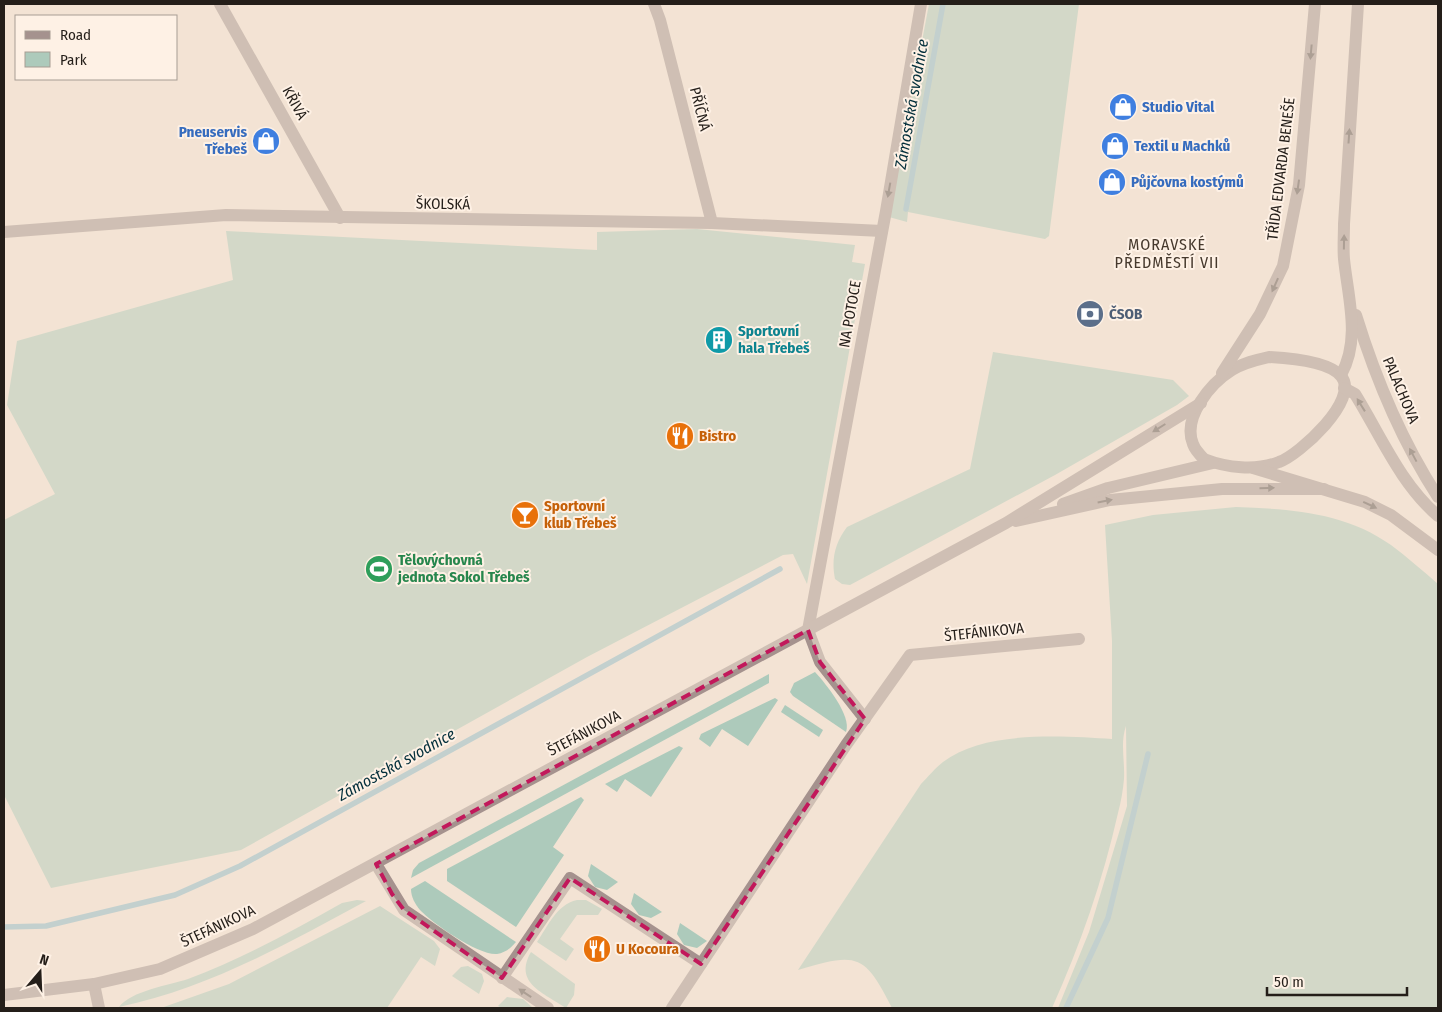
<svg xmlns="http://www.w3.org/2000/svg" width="1442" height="1012" font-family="'Fira Sans Condensed',sans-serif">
<rect width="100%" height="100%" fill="#f3e3d4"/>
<g fill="#adcabb">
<path d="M929,4H1079L1049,236L1045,239L908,212L907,222L889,217Z"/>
<path d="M697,229L855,245L852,262L865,264L807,584L793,554L783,555L587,657L241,850L51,888L4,795V520L55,494L7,405L17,341L233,280L226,231L597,250V232Z"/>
<path d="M993,352L1173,380L1189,396L1177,405L1055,475L850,585L842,584L835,579C831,559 835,543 847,527L970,469Z"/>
<path d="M1236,507C1290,509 1345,512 1391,545C1407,557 1423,571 1438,584V1008H1058L1089,932L1127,806L1126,726C1120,743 1125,761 1124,779C1123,790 1121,802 1118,813C1103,880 1080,946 1052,1008H892C864,952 856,953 798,970L921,784C928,777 935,768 943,762C984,730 1064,736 1112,739V641L1105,525L1153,515Z"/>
<path d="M815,672C826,684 852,716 846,732L793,696L790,692L794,683Z"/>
<path d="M769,674V683L411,878L413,870L419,863Z"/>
<path d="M775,698L778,700L748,746L722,729L710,747L699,739L701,734Z"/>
<path d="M785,705L823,730L819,737L781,712Z"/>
<path d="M679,746L683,748L651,797L625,779L617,792L605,784Z"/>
<path d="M581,797L584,800L553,847L564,855L516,927L447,881V869Z"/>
<path d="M591,864L618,882L607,890L595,887L588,876Z"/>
<path d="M425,881L516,942C511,948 505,953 497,954C479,956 432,923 420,910C415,904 411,897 411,889Z"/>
<path d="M634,893L662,912L651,918L639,915L631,904Z"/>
<path d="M357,900L366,901C287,944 208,988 119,1007C131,991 169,985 188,979C242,959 292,931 342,903Z"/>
<path d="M577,900H586L602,909L598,915H577L560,939L574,949L566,961L537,942C548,926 556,905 577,900Z"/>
<path d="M380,906L434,941L440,949L435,966L421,957L387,1008H161L229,984Z"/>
<path d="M680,923L707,941L697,948L684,945L677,934Z"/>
<path d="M531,952L575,984L574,995L566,1008C544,993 513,983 531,952Z"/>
<path d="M468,966L482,974L484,981L479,994L452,976L461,967Z"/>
<path d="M507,997L523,999L533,1008H502L498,1006Z"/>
</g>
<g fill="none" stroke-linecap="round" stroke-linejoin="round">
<g stroke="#8ab8c8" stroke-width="5.5">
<path d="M906,209L943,4"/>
<path d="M4,927L46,926L175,895L240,866L780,569"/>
<path d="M1066,1008L1108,918L1148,754"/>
</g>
<g stroke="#a5928e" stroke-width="12">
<path d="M220,4L340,218"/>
<path d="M654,4L660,20L712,223"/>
<path d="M4,232L226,215L712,223L882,231"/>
<path d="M865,719L820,662L808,630L886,211L921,4"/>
<path d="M376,864L404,910L548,1008"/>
<path d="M502,978L570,878L701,964"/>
<path d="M94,984L99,1008"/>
<path d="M672,1008L846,745L910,655L1079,639"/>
</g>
<g stroke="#a5928e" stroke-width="12">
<path d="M1356,315C1376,380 1401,440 1438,497"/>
<path d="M1269,357C1288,358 1328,361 1341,376C1361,399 1299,455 1279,462C1256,471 1227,468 1204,459C1200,455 1195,450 1193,444C1182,417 1211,383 1232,370C1243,363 1256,360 1269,357Z"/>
<path d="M1222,373L1260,314L1283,266L1299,185L1315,4"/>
<path d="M1341,375C1361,339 1348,298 1344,259C1343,248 1344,236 1344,224L1358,4"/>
<path d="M1344,388L1355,394C1381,436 1400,483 1438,516"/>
<path d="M1253,468L1365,502L1391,515L1438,550"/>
<path d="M1063,504L1108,488L1213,463"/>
<path d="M1016,521L1110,500L1222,489H1324"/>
<path d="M4,995L94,984L160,969L253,929L1006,523L1201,403"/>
</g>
</g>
<defs><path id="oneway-solid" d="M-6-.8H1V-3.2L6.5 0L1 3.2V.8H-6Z" transform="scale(1.25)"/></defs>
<g fill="#584c48">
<use href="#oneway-solid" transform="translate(1311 52) rotate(95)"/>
<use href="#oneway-solid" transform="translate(1349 136) rotate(-86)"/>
<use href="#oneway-solid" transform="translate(1298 187) rotate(98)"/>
<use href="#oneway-solid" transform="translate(889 190) rotate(100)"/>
<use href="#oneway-solid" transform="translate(1344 242) rotate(-89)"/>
<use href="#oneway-solid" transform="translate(1275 285) rotate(114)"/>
<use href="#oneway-solid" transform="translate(1361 405) rotate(-122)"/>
<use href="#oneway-solid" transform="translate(1159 428) rotate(148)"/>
<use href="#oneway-solid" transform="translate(1413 455) rotate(-118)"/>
<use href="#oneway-solid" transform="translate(1267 488) rotate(-1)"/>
<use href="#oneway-solid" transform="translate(1105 501) rotate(-11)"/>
<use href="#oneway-solid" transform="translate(1370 505) rotate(25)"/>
<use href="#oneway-solid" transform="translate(525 993) rotate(-146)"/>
</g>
<path d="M0 0H1442V1012H0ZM808,630L820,662L865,719L701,964L570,878L502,978L404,910L392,894L376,864Z" fill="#f3e3d4" fill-opacity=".55" fill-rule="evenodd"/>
<path fill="none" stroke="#c2185b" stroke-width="4" stroke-dasharray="10 6" stroke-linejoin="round" d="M808,630L820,662L865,719L701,964L570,878L502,978L404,910L392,894L376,864Z"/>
<defs>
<symbol id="shop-disc" viewBox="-11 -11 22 22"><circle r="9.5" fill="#3f7fe0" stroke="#fef1e5"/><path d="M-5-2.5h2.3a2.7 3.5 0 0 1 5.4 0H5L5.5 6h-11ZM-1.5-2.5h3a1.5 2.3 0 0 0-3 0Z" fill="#fff"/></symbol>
<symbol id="bank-disc" viewBox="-11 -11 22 22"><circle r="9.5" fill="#5c6f8a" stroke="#fef1e5"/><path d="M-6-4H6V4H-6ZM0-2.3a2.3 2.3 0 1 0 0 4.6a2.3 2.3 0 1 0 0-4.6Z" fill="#fff"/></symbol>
<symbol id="building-disc" viewBox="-11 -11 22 22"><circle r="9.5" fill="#0f9aa8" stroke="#fef1e5"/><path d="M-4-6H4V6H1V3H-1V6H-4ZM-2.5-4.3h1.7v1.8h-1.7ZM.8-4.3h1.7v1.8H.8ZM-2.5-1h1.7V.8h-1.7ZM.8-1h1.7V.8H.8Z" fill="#fff"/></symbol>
<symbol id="restaurant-disc" viewBox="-11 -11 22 22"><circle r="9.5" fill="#e8710a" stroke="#fef1e5"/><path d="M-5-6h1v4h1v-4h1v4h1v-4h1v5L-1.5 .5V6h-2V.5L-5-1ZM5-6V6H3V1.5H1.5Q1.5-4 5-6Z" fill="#fff"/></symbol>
<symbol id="bar-disc" viewBox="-11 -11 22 22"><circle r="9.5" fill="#e8710a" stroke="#fef1e5"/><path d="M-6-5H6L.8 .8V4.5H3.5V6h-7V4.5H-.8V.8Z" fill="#fff"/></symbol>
<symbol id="stadium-disc" viewBox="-11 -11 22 22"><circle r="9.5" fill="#2e9e5b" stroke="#fef1e5"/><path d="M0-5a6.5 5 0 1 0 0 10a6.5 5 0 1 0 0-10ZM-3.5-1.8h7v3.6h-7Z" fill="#fff"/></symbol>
</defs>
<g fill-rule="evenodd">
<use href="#shop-disc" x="1107" y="91" width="32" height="32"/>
<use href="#shop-disc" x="250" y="125" width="32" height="32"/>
<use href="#shop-disc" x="1099" y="130" width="32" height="32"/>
<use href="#shop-disc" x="1096" y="166" width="32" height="32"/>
<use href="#bank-disc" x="1074" y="298" width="32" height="32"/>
<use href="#building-disc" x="703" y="324" width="32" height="32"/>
<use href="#restaurant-disc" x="664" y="420" width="32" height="32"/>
<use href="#bar-disc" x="509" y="499" width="32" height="32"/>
<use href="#stadium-disc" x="363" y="553" width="32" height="32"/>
<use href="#restaurant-disc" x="581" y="933" width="32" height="32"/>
</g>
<g text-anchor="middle" stroke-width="4" stroke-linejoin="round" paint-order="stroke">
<g font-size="15" fill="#241e19" stroke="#fef1e5">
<text transform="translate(295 103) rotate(61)" y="5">KŘIVÁ</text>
<text transform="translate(700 109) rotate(76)" y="5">PŘÍČNÁ</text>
<text transform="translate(1281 169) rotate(-83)" y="5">TŘÍDA EDVARDA BENEŠE</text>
<text transform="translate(443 204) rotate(1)" y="5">ŠKOLSKÁ</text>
<text transform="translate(850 314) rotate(-80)" y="5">NA POTOCE</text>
<text transform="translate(1401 390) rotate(67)" y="5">PALACHOVA</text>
<text transform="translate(984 632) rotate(-6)" y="5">ŠTEFÁNIKOVA</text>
<text transform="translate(584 733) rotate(-28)" y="5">ŠTEFÁNIKOVA</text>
<text transform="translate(218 926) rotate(-25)" y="5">ŠTEFÁNIKOVA</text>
</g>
<g font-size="15" font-weight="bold" fill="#366cbe" stroke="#fef1e5" text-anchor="start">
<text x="1142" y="112">Studio Vital</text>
<text x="247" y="137" text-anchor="end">Pneuservis<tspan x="247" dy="17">Třebeš</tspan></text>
<text x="1134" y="151">Textil u Machků</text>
<text x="1131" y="187">Půjčovna kostýmů</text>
</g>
<g font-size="15" font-weight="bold" fill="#4e5e75" stroke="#fef1e5" text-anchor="start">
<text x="1109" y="319">ČSOB</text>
</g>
<g font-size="15" font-weight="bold" fill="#0d838f" stroke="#fef1e5" text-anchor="start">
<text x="738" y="336">Sportovní<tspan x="738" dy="17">hala Třebeš</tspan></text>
</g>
<g font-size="15" font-weight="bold" fill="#c56008" stroke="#fef1e5" text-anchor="start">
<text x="699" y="441">Bistro</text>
<text x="544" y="511">Sportovní<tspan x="544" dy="17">klub Třebeš</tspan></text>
<text x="616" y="954">U Kocoura</text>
</g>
<g font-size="15" font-weight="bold" fill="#27864d" stroke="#fef1e5" text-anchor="start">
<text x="398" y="565">Tělovýchovná<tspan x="398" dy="17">jednota Sokol Třebeš</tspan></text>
</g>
<g font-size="16" font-style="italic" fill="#032f3b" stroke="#fef1e5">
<text transform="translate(911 104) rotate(-80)" y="6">Zámostská svodnice</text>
<text transform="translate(396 764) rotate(-29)" y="6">Zámostská svodnice</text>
</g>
<g font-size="16" letter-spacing="1" fill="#46392d" stroke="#fef1e5">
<text x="1167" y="250">MORAVSKÉ<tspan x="1167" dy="18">PŘEDMĚSTÍ VII</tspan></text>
</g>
</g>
<rect width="1442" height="1012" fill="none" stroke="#241e19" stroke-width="10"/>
<rect x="15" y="15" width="162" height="65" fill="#fef1e5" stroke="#a79d93"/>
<rect x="25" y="31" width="25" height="8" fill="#a5928e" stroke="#a79d93"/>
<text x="60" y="40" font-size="15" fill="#241e19">Road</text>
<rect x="25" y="52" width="25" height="15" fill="#adcabb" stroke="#a79d93"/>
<text x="60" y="65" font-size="15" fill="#241e19">Park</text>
<g transform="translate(40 972) rotate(19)" stroke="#fef1e5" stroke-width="4" paint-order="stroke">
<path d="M0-4L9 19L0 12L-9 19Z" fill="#241e19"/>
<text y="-8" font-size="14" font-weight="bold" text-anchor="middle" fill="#241e19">N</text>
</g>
<path d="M1267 987v8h140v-8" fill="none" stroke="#241e19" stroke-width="2.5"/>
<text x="1274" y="987" font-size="15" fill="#241e19" stroke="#fef1e5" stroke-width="4" paint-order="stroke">50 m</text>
</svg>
